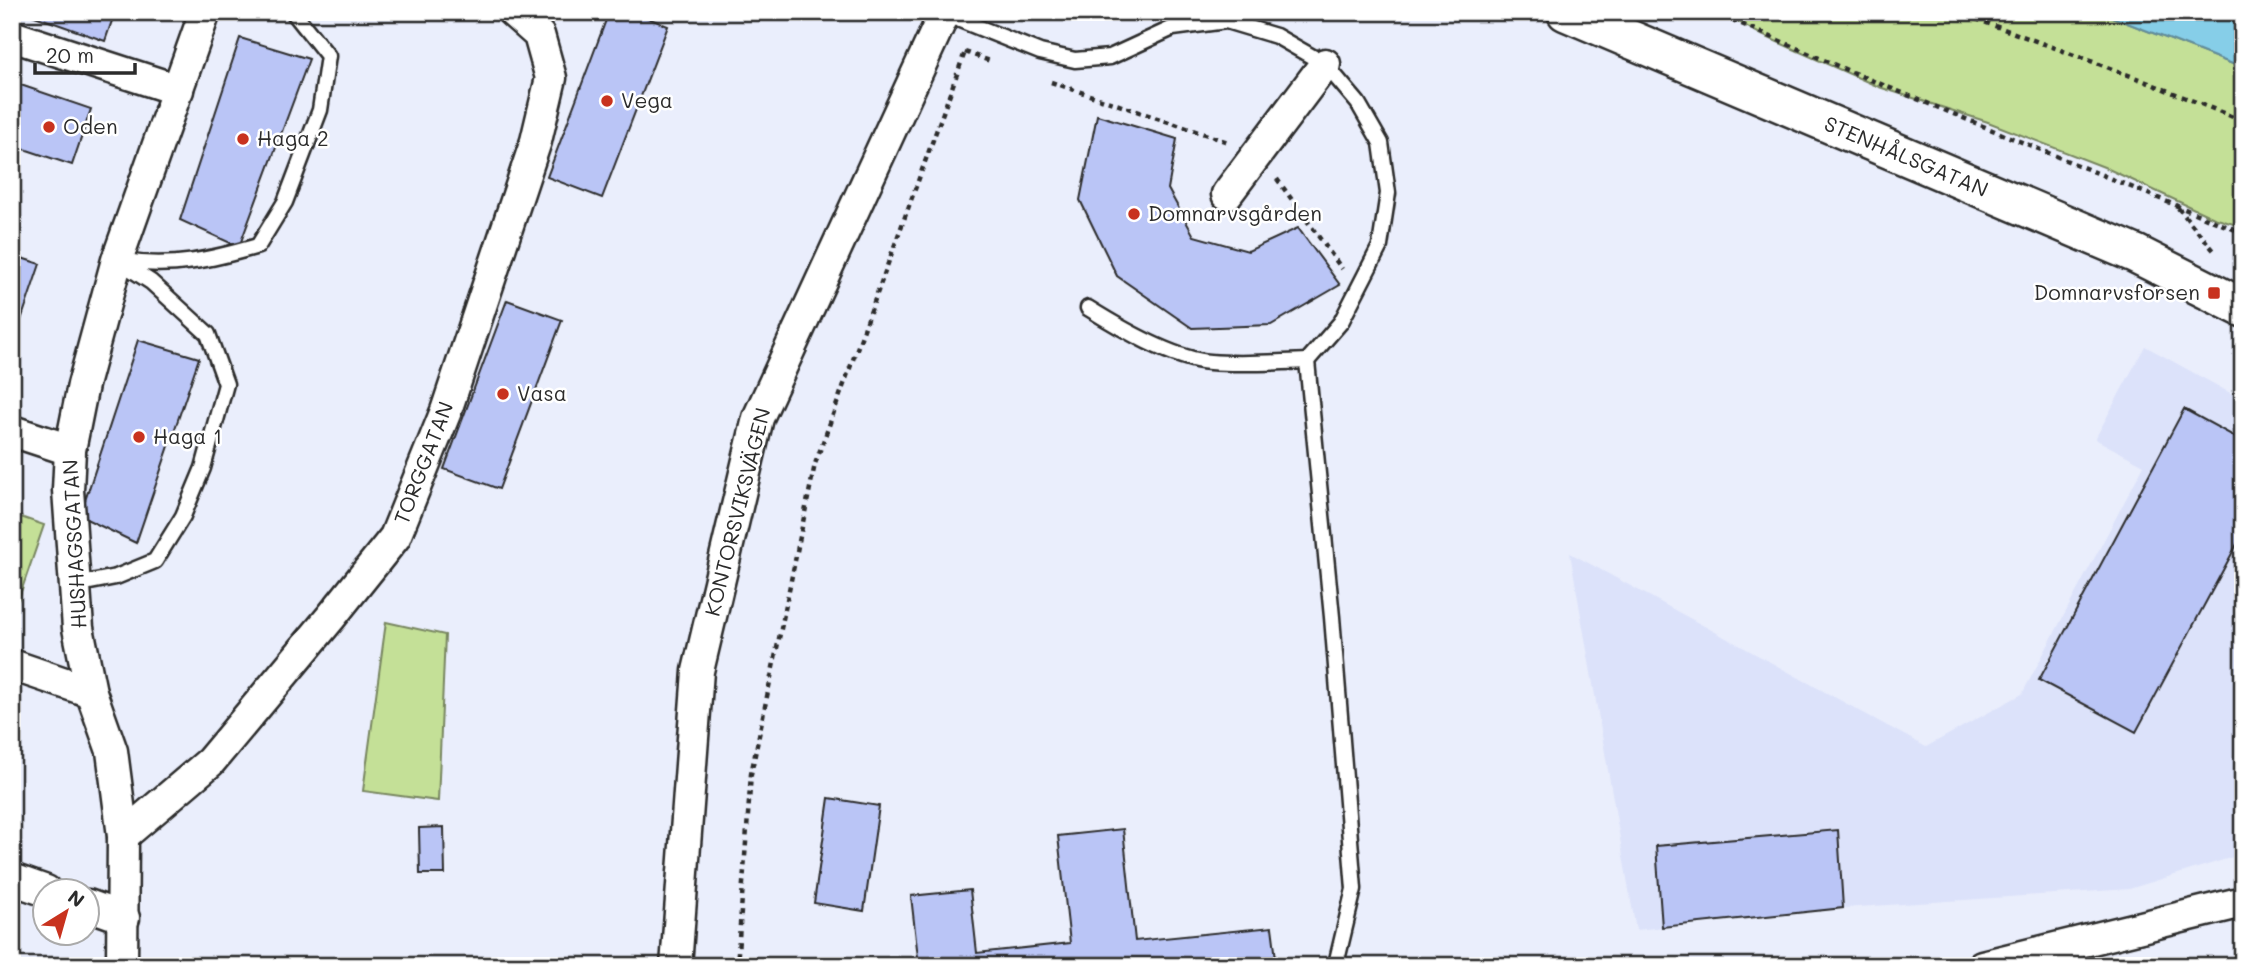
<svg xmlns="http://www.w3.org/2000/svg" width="2255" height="978" font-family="Mali,sans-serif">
<rect width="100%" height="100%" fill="#eaeefc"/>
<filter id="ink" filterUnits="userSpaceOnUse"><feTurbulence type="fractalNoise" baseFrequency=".0143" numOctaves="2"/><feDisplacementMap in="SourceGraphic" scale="14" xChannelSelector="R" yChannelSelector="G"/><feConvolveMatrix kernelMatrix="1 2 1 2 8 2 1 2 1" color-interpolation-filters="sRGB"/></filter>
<g filter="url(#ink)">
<path fill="#dce2fa" d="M2145,346L2243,400V854L2129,889L1843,908L1636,930L1570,553L1926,747L2022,694L2144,465L2095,439Z"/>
<g fill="#c4e097" stroke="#788661" stroke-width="2">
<path d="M1721,12H2099L2243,68V227L2214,218L2104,167L1988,122L1879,87L1762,35Z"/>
<path d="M12,514L44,525L12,618Z"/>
<path d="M386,622L445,635L438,801L363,791Z"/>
</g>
<path fill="#86cee8" stroke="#628d9c" stroke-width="2" d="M2099,12H2243V68Z"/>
<g fill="#bac5f6" stroke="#2b2b2b" stroke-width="2">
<path d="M29,12H115L105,41L29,14Z"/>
<path d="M609,12H633L668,26L602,198L547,177Z"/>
<path d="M240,38L309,59L239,247L180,220Z"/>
<path d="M12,82L91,109L72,165L12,145Z"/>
<path d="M1097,115L1177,139L1168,189L1194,236L1248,251L1298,228L1340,285L1271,325L1192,328L1117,276L1080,200Z"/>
<path d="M12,255L40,264L20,323L12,320Z"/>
<path d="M507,300L562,320L499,489L444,469Z"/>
<path d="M138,340L199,358L136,543L80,516Z"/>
<path d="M2184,409L2243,441V533L2136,732L2039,680Z"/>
<path d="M829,798L879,806L864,911L814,903Z"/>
<path d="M444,827L445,874H420L419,828Z"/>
<path d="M1123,829L1135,941L1272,927L1277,966H919L911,896L970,890L977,953L1070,943L1058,836Z"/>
<path d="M1838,830L1843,908L1662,927L1656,846Z"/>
</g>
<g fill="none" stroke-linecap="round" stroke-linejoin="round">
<defs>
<g id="service">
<path d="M945,14L1040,52L1075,60L1110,57L1173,28L1226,21L1276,36L1325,64L1358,103L1381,143L1388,193L1380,246L1341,322L1307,361C1275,362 1242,365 1210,362C1172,359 1120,328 1088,308"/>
<path d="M124,261C172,269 213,259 258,246L285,202L320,110L328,56L293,12"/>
<path d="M1307,361L1332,617L1354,889L1337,960L1338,966"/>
<path d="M75,585L116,577L155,561L183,516L203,468L226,384L208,334L151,282L117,260"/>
</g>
<g id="minor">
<path d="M12,36L178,90"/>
<path d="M1227,194L1325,64"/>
<path d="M12,431L70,450"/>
<path d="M12,665L91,692"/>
<path d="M123,836L210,762L331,617L395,537L446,411L536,141L551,78L539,35L513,12"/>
<path d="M12,879L46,891"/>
<path d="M88,905L124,918"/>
<path d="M122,966L123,836L112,751L91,692L78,628L68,490L70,450L83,385L117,260L205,12"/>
<path d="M676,966L698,671L758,418L945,12"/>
<path d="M1982,966L2243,902"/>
</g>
<path id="tertiary" d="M1566,12L2136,254L2243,308"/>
</defs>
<use href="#service" stroke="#2b2b2b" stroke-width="19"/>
<use href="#minor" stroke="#2b2b2b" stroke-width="35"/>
<use href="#tertiary" stroke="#2b2b2b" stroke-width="42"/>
<g stroke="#2b2b2b" stroke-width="4.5" stroke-dasharray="5 5" stroke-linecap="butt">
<path d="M1714,12L1849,71L2243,233"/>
<path d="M1957,12L2134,77L2243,121"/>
<path d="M965,52L990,61"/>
<path d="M1051,82L1228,142"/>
<path d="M1277,179L1342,269"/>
<path d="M2178,208L2216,253"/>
<path d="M737,966L751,774L815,464L965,52"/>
</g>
<use href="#service" stroke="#fff" stroke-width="14"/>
<use href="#minor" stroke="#fff" stroke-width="30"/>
<use href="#tertiary" stroke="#fff" stroke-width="37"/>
</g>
</g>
<g fill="#c8321e" stroke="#fff" stroke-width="2.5">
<circle cx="607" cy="101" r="7"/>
<circle cx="49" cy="127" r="7"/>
<circle cx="243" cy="139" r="7"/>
<circle cx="1134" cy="214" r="7"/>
<rect x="2207" y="286" width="14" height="14" rx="3.5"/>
<circle cx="503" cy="394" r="7"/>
<circle cx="139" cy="437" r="7"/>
</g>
<g text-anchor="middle" stroke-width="5" stroke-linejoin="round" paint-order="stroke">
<g font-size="21" fill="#2b2b2b" stroke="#fff" text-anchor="start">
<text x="621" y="108">Vega</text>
<text x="63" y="134">Oden</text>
<text x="257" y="146">Haga 2</text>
<text x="1148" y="221">Domnarvsgården</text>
<text x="2200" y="300" text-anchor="end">Domnarvsforsen</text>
<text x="517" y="401">Vasa</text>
<text x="153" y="444">Haga 1</text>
</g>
<g font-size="21" fill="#2b2b2b" stroke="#fff">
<text transform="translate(1906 157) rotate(23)" y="7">STENHÅLSGATAN</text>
<text transform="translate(424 463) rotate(-69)" y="7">TORGGATAN</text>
<text transform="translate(738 512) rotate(-76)" y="7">KONTORSVIKSVÄGEN</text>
<text transform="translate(75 544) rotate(-93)" y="7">HUSHAGSGATAN</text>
</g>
</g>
<rect width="2255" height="978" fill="none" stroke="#fff" stroke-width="42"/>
<rect x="21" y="21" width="2213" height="936" fill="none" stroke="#2b2b2b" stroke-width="2.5" filter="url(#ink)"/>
<g transform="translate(66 912) rotate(37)"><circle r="33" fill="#ffffff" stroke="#aaaaaa" stroke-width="2"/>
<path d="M0-5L12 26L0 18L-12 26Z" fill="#c8321e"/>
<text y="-10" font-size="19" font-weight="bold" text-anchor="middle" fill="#2b2b2b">N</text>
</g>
<path d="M35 63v10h100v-10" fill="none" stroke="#2b2b2b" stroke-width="3.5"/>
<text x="46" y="63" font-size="21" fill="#2b2b2b" stroke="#ffffff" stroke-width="5" paint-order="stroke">20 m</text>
</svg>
